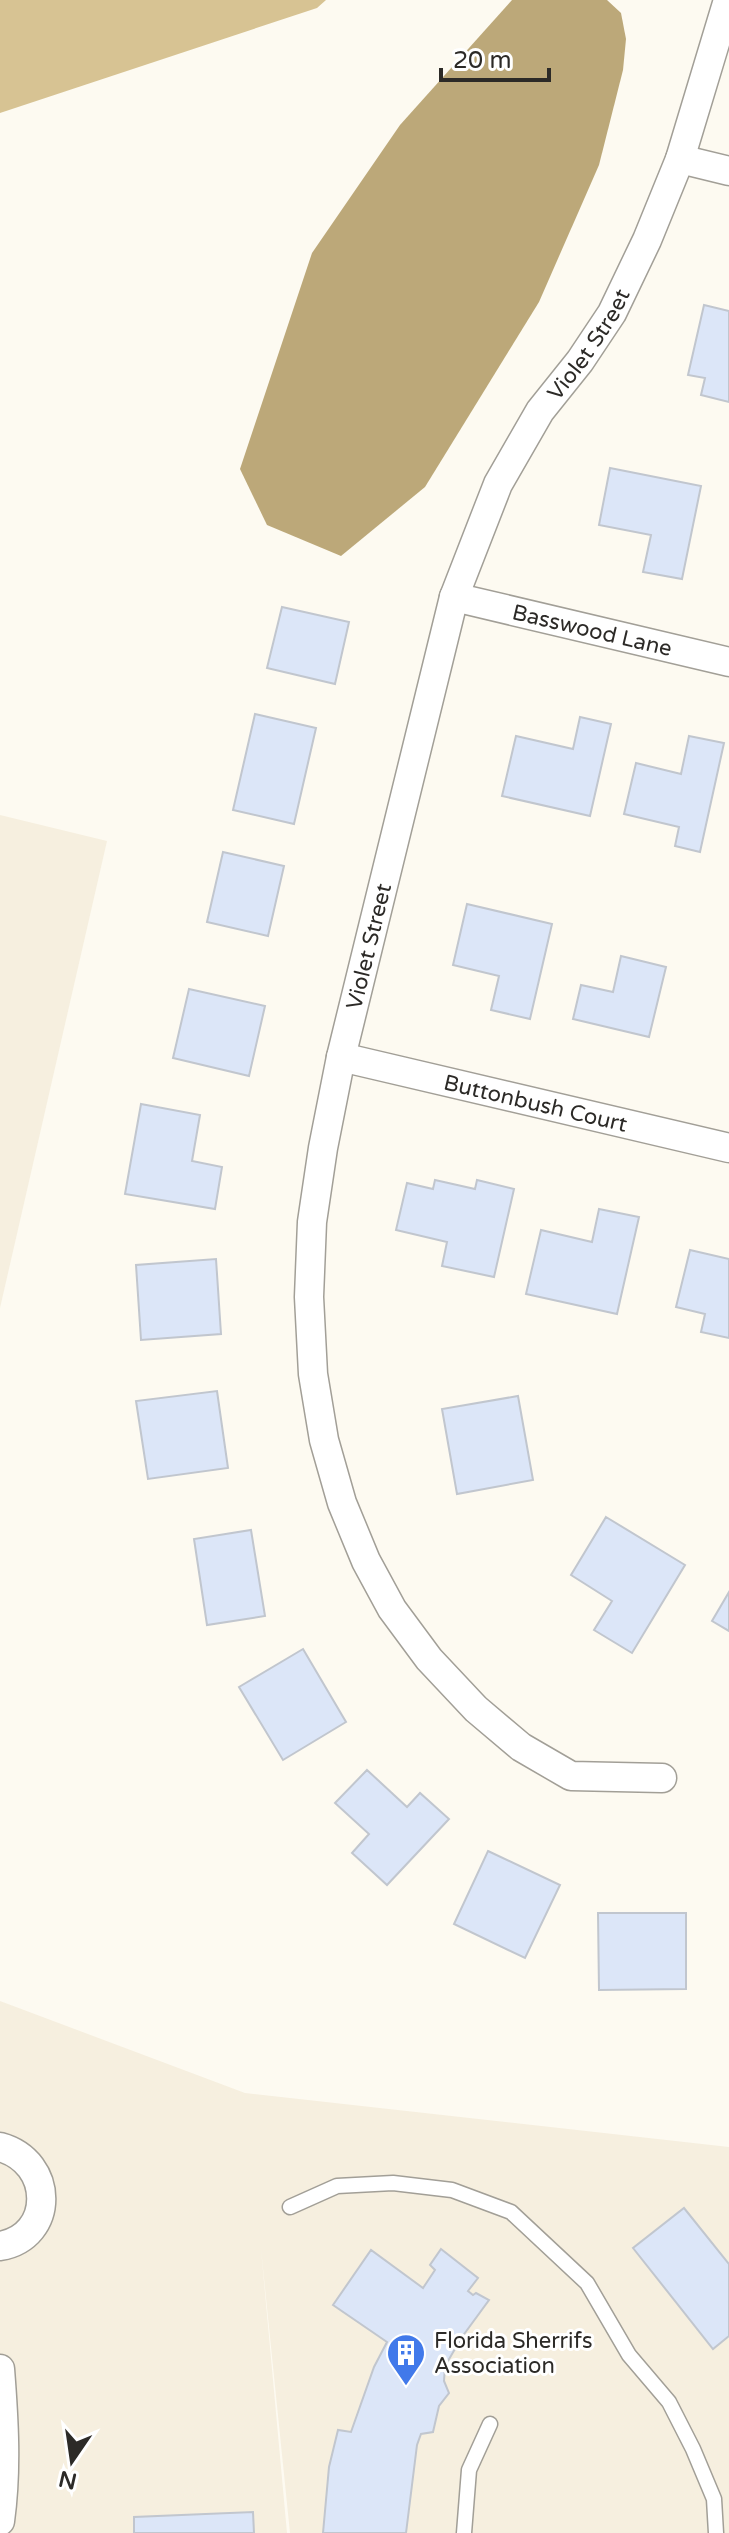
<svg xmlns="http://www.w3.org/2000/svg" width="729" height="2533" font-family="'Varela Round',sans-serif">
<rect width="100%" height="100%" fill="#fdfaf1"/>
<g fill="#f6efdf">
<path d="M0,815L107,841L0,1308Z"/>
<path d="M0,2001L245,2093L729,2147V2533H290L261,2249L287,2533H0Z"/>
</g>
<path fill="#d7c393" d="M0,0H326L317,8L0,113Z"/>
<path fill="#bca879" d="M512,0H607L621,13L626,39L623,70L599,165L539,302L425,487L341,556L267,525L240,469L312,253L400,125Z"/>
<g fill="#dce6f8" stroke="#c1c6ce" stroke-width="2">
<path d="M704,305L729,311V402L701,395L705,378L688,375Z"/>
<path d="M610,468L701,486L682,579L643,572L651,535L599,525Z"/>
<path d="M282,607L349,622L335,684L267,668Z"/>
<path d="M255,714L316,728L294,824L233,810Z"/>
<path d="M580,717L611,724L590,816L502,796L516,736L573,749Z"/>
<path d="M689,736L724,743L700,852L675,846L679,827L624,814L636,763L681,774Z"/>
<path d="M223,852L284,866L268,936L207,922Z"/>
<path d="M467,904L552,924L530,1019L491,1010L499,976L453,965Z"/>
<path d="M621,956L666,967L649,1037L573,1019L581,985L613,992Z"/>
<path d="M189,989L265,1006L249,1076L173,1058Z"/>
<path d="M141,1104L200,1115L192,1161L222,1167L215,1209L125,1194Z"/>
<path d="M435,1180L475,1189L477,1180L514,1189L494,1277L442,1266L447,1242L396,1230L407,1183L433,1189Z"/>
<path d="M599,1209L639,1217L617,1314L526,1294L541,1230L592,1242Z"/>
<path d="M690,1250L729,1259V1338L701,1332L705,1314L676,1307Z"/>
<path d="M216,1259L221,1334L141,1340L136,1265Z"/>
<path d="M217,1391L228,1468L148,1479L136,1401Z"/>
<path d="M518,1396L533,1480L457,1494L442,1409Z"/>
<path d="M606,1517L685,1565L632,1653L594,1630L612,1601L571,1575Z"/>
<path d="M251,1530L265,1616L207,1625L194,1539Z"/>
<path d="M729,1592V1631L712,1621Z"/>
<path d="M303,1649L346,1722L283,1760L239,1687Z"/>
<path d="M367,1770L407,1807L420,1793L449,1819L387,1885L352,1853L369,1834L335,1803Z"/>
<path d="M488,1851L560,1885L525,1958L454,1924Z"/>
<path d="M598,1913H686V1989L599,1990Z"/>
<path d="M684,2208L729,2264V2336L713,2349L633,2248Z"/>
<path d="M441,2249L478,2278L468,2291L473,2295L476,2293L489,2300L462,2337L445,2366L444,2381L449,2393L439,2406L433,2432L421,2434L417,2445L406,2533H323L329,2467L338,2430L351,2432L374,2367L387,2342L333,2305L371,2250L423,2288L435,2270L430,2265Z"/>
<path d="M253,2512L254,2533H134V2517Z"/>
</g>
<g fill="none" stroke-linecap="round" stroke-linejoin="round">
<defs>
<g id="service">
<path d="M290,2207L337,2186L393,2183L452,2190L511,2212L587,2283L629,2355L669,2402L693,2449L714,2499L716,2533"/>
<path d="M464,2533L469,2470L490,2424"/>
</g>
<g id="minor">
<path d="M680,159L729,171"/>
<path id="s1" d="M454,597L729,662"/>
<path id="s2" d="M341,1057L729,1148"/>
<path id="s3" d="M662,1778L571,1776L521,1747L476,1709L429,1659L392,1609L366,1561L342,1503L324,1440L313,1374L309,1297L312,1222L323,1148L341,1057L454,597L498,484L540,411L580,361L612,313L647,240L680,159L728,0"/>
<path d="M0,2147C55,2162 55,2237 0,2246"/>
<path d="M0,2369C4,2420 7,2470 0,2521"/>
</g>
</defs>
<use href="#service" stroke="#a29f97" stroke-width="17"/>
<use href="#minor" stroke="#a29f97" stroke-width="31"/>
<use href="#service" stroke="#fff" stroke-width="14"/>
<use href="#minor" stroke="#fff" stroke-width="28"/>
</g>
<defs>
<symbol id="building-pin" viewBox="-11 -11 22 30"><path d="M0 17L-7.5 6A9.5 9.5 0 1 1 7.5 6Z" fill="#4179ea" stroke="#fff"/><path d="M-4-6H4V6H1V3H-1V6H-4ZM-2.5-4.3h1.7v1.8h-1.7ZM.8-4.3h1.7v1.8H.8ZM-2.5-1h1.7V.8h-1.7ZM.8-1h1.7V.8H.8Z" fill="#fff"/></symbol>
</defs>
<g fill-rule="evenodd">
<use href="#building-pin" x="384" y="2331" width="44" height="60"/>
</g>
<g text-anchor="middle" stroke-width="6" stroke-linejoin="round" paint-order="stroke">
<g font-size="22" fill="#2c2a27" stroke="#fff">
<text dy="8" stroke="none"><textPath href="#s3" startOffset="1670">Violet Street</textPath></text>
<text dy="8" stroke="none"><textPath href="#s1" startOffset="142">Basswood Lane</textPath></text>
<text dy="8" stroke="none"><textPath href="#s3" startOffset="1022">Violet Street</textPath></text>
<text dy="8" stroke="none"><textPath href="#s2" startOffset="200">Buttonbush Court</textPath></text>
</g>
<g font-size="22" fill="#2c2a27" stroke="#fff" text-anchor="start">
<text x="434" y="2348">Florida Sherrifs<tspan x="434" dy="25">Association</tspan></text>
</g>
</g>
<g transform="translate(72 2461) rotate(193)" stroke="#ffffff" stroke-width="6" paint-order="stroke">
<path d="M0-6L14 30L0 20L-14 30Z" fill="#2c2a27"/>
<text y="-12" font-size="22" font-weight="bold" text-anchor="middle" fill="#2c2a27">N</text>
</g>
<path d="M441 68v12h108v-12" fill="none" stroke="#2c2a27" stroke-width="4"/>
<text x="453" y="68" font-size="24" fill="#2c2a27" stroke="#ffffff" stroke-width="6" paint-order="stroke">20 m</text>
</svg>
